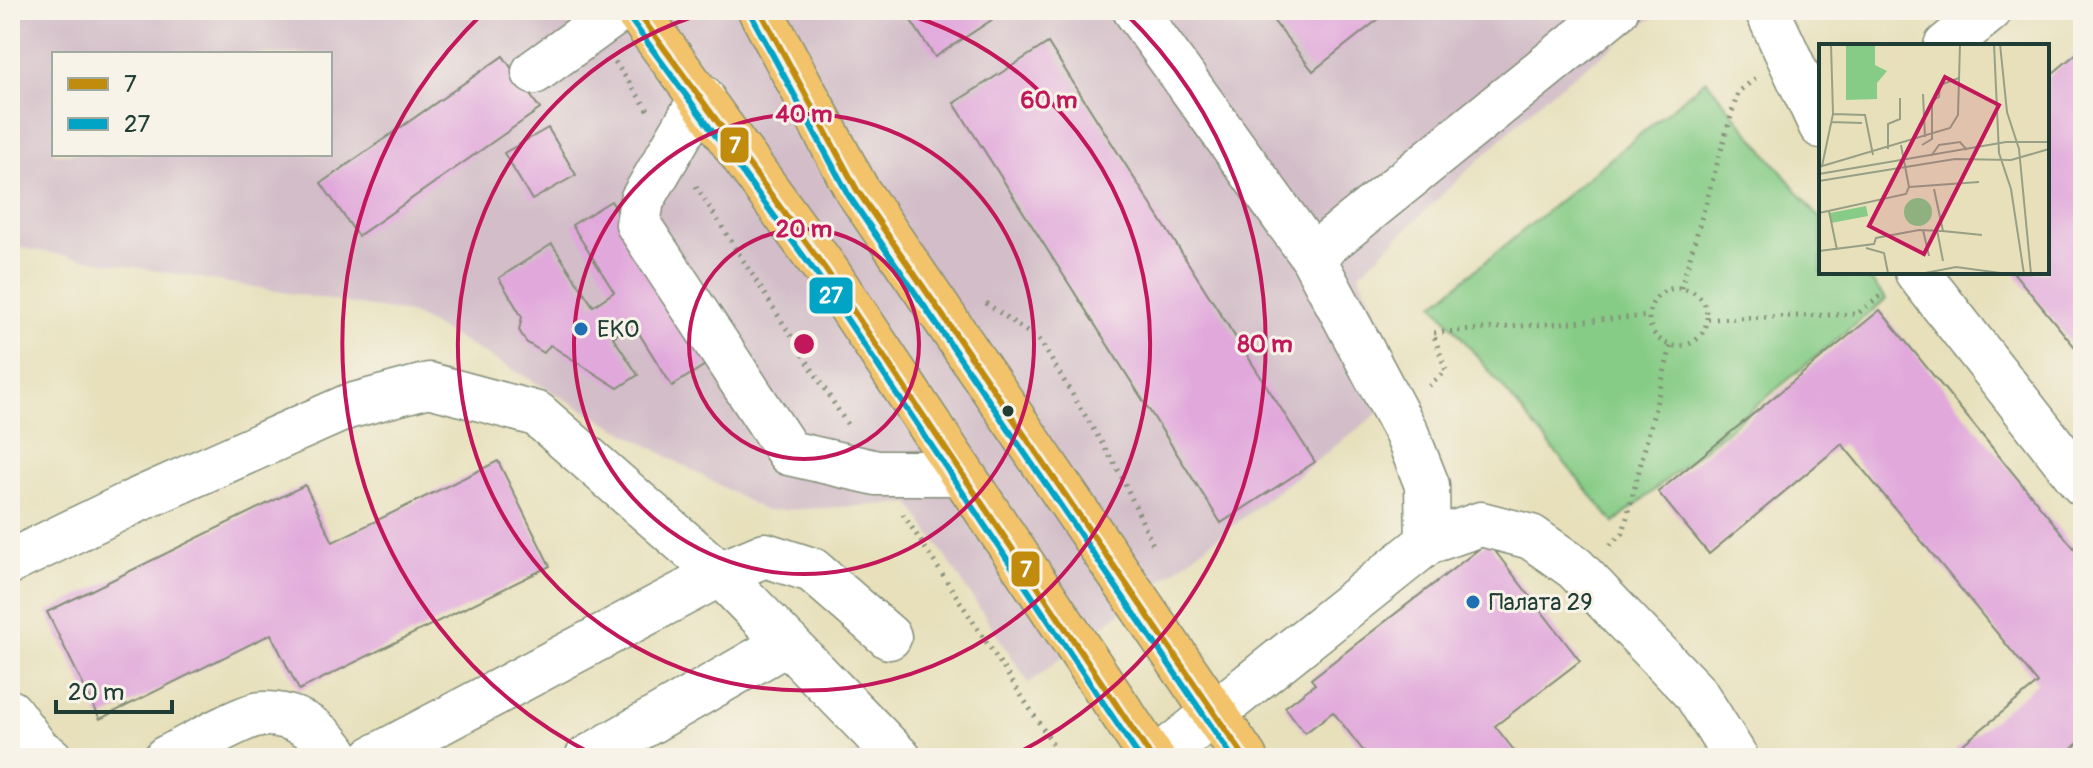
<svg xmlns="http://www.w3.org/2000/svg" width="2093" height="768" font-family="Pangolin,sans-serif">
<rect width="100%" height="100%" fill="#f7f3e8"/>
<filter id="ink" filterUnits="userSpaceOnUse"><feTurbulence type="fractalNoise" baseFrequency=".0125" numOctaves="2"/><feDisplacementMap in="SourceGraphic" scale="16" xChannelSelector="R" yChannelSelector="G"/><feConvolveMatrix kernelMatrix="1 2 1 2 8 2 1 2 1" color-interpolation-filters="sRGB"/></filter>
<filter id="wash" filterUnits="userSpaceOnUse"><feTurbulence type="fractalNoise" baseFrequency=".006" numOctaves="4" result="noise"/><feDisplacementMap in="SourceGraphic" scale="32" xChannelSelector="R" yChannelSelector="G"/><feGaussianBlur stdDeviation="1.8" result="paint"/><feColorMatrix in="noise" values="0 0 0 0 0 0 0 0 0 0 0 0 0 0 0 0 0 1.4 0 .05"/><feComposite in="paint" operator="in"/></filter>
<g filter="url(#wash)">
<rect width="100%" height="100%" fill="#e7e0bb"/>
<path fill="#d2bdc8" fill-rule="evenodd" d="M10,10H1663L1545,97L1359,274L1412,387L1029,683L910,503L765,511L413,314L10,246ZM54,54H330V154H54Z"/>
<path fill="#86cc86" stroke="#52845d" stroke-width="2" d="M1706,80L1821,220V272H1864L1886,299L1614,523L1434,304Z"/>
<g id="blocks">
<g fill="#e1a9db">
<path d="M904,10H1007L935,57Z"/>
<path d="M1265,10H1390L1313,71Z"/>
<path d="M1048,43L1315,462L1221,523L954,103Z"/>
<path d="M2083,48V357L2013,272H2047V78Z"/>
<path d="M503,56L540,109L358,236L321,183Z"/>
<path d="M548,128L576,175L532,200L504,153Z"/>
<path d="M611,201L713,360L672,386L633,324L613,337L638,375L618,388L550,345L544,353L526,342L519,330L522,317L499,278L552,244L593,306L614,292L572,225Z"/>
<path d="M1880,310L2083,559V739L2060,758H1946L2038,683L1842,444L1709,554L1658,492Z"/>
<path d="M498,461L550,566L299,690L271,634L100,719L47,612L305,485L333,542Z"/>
<path d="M1488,542L1580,661L1495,726L1520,758H1369L1333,712L1305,733L1285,707L1315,684L1311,679Z"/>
<path d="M874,745L881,758H848Z"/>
</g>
</g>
</g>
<g filter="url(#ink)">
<use href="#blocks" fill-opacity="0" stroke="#838e78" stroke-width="2"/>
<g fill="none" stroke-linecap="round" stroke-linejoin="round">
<defs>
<g id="minor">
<path d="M1135,10L1312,256L1406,432L1427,485L1428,542"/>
<path d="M1767,10L1821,126"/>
<path d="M1946,46L1990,10"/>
<path d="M534,72L620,10"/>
<path d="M702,97L642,200L638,224L789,453L877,473H960"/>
<path d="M1312,256L1616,10"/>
<path d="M1917,272L2083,484"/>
<path d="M10,562L131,503L347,407L429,385L537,414L720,574L899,758"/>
<path d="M10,712L37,749L50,758"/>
<path d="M166,758C186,749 245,714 262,714C295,713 323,731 339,758"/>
<path d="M373,758L720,574L765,555L812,570L889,637"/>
<path d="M587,758L787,643"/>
<path d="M1158,758L1428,542L1481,524L1531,537L1575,568L1696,694L1736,758"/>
</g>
<g id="major">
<path d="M636,10L826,270L1152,758"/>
<path d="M760,10L857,190L1245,758"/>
</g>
</defs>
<use href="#minor" stroke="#838e78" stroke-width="47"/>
<use href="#major" stroke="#838e78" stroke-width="47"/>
<g stroke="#838e78" stroke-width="5" stroke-dasharray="2 6" stroke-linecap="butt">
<path d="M615,62L648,110"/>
<path d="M696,186L847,424"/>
<circle cx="1678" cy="317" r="29"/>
<path d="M1681,288L1738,92L1756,78"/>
<path d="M986,303L1040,341L1120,473L1154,547"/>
<path d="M1708,319L1857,314L1884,294"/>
<path d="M1429,386L1446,371L1433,333L1649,316"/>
<path d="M903,514L1062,758"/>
<path d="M1610,545L1623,533L1671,346"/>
</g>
<use href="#minor" stroke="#fff" stroke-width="44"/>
<use href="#major" stroke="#f2c36a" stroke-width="44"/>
<defs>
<g id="bus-1">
<path d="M636,10L826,270L1152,758"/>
<path d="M760,10L857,190L1245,758"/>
</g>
<g id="bus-2">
<path d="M751,15L849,196L1233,758"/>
<path d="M628,16L818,276L1140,758"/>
</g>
</defs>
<use href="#bus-1" stroke="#f7f3e8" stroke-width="12"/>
<use href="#bus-2" stroke="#f7f3e8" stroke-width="12"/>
<use href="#bus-1" stroke="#c18c0d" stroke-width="6"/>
<use href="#bus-2" stroke="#02a4c6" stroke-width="6"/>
</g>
</g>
<g fill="none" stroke="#c2185b" stroke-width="4">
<circle cx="804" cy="344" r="115"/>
<circle cx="804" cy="344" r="230"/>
<path d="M896 11A346 346 0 1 1 712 11"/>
<path d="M598 757A461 461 0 0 1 484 12M1124 12A461 461 0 0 1 1010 757"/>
</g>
<g fill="#1f6fb2" stroke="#f7f3e8" stroke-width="3">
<circle cx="581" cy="329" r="8"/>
<circle cx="1473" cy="602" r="8"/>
</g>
<circle fill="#1f3d34" stroke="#f7f3e8" stroke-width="3" cx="1008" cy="411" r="7"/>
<g text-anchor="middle" stroke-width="6" stroke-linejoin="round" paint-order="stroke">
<g font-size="24" fill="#1f3d34" stroke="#f7f3e8" text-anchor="start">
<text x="597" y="337">EKO</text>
<text x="1489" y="610">Палата 29</text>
</g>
</g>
<g transform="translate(1819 44)">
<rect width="230" height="230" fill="#e7e0bb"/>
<path d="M27,0H56V21L68,27L58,39V55L27,56ZM85 168a14 14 0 1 1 28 0a14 14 0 1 1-28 0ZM47,162L49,172L12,179L11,169Z" fill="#86cc86"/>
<path fill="none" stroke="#979f85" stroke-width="2" d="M175,0L180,109L192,145L205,230M181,0L188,68L200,105L212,230M104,50L106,93M14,70L46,71L54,111M12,78L43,79M103,101L113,95V57L120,53L121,41L140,34M69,105V80L81,75V54M112,112L120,101L141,98L148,106M3,122L14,70L12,0M0,123L131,84L139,71L141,0M0,130L187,98H230M0,137L136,115L192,116L230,105M90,143L160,138M115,145L124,187L163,191M10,167L18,206M0,169L87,150L90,143L82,101M104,186L110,212M118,186L124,217M47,204L65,209L69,229M0,207L55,200L57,194L100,186L124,187M101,230L137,223L189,230"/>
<path fill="#c2185b" fill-opacity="0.15" stroke="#c2185b" stroke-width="4" d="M126,33L180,61L105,210L50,182Z"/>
<rect width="230" height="230" fill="none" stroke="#1f3d34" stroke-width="4"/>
</g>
<circle cx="804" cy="344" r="12" fill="#c2185b" stroke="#f7f3e8" stroke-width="4"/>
<g font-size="24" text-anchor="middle" font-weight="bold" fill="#c2185b" stroke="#f7f3e8" stroke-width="6" stroke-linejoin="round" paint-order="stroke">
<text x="1049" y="108">60 m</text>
<text x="804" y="122">40 m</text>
<text x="804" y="237">20 m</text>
<text x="1265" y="352">80 m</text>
</g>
<g stroke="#f7f3e8" stroke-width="3">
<rect x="719" y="126" width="31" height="38" rx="8" fill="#c18c0d"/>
<rect x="808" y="276" width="46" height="39" rx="8" fill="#02a4c6"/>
<rect x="1010" y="550" width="31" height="38" rx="8" fill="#c18c0d"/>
</g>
<g font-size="22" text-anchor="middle" font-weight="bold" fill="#fff">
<text x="735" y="153">7</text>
<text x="831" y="303">27</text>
<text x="1026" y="577">7</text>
</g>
<rect width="2093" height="768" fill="none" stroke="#f7f3e8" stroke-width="40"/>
<rect x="52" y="52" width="280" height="104" fill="#f7f3e8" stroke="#a1aaa0" stroke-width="2"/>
<rect x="68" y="78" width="40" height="12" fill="#c18c0d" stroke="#a1aaa0" stroke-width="2"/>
<text x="124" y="92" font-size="24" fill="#1f3d34">7</text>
<rect x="68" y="118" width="40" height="12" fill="#02a4c6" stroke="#a1aaa0" stroke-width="2"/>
<text x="124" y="132" font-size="24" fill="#1f3d34">27</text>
<path d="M56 700v12h116v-12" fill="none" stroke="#1f3d34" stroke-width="4"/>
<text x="68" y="700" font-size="24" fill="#1f3d34" stroke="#f7f3e8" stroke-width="6" paint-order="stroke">20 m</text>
</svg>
